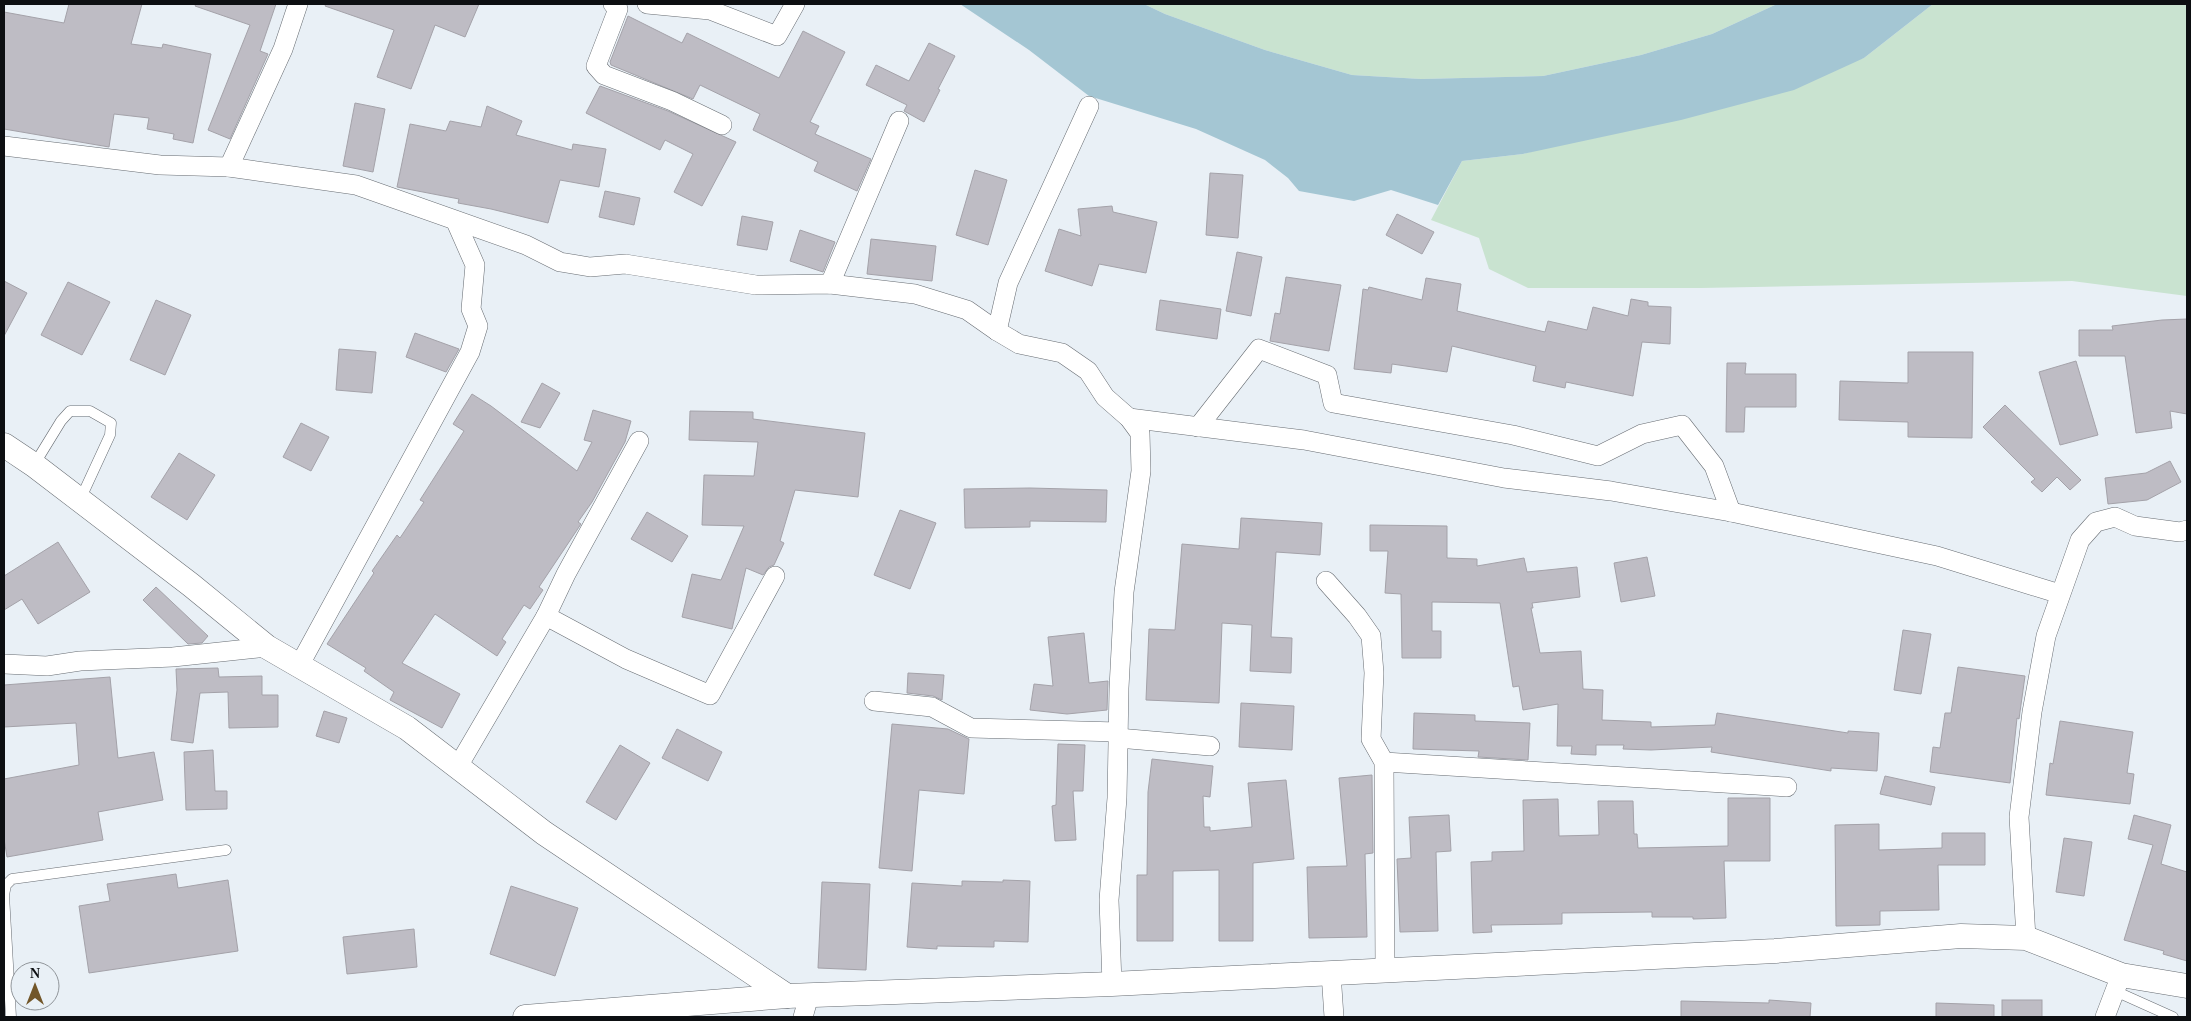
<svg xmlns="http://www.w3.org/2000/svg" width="2191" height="1021" font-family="Georgia,serif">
<rect width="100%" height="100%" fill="#e9f0f6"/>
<g fill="#c9e3d0">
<path d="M1144,4H1777L1712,34L1641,55L1543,76L1421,79L1352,75L1265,50L1165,14Z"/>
<path d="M1933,4H2187V296L2072,281L1701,288H1528L1489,269L1479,238L1431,220L1462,161L1523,154L1864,58Z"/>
</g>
<path fill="#a4c6d3" d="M960,4H1144L1165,14L1265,50L1352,75L1421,79L1543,76L1641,55L1712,34L1777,4H1933L1864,58L1794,90L1681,120L1523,154L1462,161L1438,205L1391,190L1354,201L1299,191L1288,178L1265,160L1196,129L1089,96L1029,50Z"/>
<g fill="#bebcc4" stroke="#a4a2a9">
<path d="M69,4H142L131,44L162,48L163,44L211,54L193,143L173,139L174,134L147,129L149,118L114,114L109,147L4,129V12L64,23Z"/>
<path d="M196,4H276L260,51L268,54L230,139L208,130L250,25L195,6Z"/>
<path d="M326,4H479L465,37L435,25L411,89L377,77L394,30L325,6Z"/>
<path d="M628,16L682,43L687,33L779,78L803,31L845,52L810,122L819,126L815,134L871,159L857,191L814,171L818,162L753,130L760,114L700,85L693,99L611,65L610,62Z"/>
<path d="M929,43L955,56L938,89L940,90L924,122L904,111L907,105L866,85L876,65L909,81Z"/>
<path d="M600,86L668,111L736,142L702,206L674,192L693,154L665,140L660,150L586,113Z"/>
<path d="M355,103L385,109L373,172L343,166Z"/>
<path d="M487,106L522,121L516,135L572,150L573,144L606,149L599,187L560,180L548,223L491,209L458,203L459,199L397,187L410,124L446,131L450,121L481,127Z"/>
<path d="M975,170L1007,180L988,245L956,235Z"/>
<path d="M1210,173L1243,175L1238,238L1206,235Z"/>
<path d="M605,191L640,198L634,225L599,217Z"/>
<path d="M1112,206L1113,212L1157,222L1146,273L1099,264L1092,286L1045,271L1059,229L1081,236L1078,209Z"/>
<path d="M1397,214L1434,232L1422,254L1386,235Z"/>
<path d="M742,216L773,222L767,250L737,245Z"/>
<path d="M800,230L835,242L823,272L790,261Z"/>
<path d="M871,239L936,246L932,281L867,274Z"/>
<path d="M1237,252L1262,257L1251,316L1226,311Z"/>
<path d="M1286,277L1341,285L1329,351L1270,341L1275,313L1280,314Z"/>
<path d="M1426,278L1461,284L1457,311L1545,332L1548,321L1587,330L1593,307L1628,316L1631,299L1648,302V306L1671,307L1670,344L1642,342L1633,396L1566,382L1565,388L1533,381L1536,366L1452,346L1447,372L1392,364L1391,373L1354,369L1363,289L1368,290L1369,287L1422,300Z"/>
<path d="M4,281L27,293L4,336Z"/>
<path d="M68,282L110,302L82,355L41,335Z"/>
<path d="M156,300L191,315L165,375L130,360Z"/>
<path d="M1160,300L1221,309L1217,339L1156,330Z"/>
<path d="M2187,319V414L2170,411L2172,428L2136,433L2125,356H2079V330H2113L2112,326L2162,320Z"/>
<path d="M415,333L459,349L446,372L406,357Z"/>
<path d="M339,349L376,352L372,393L336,390Z"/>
<path d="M1908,352H1973L1972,438L1908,437V422L1839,420L1840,381L1908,383Z"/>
<path d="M2076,361L2098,435L2060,445L2039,372Z"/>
<path d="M1727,363H1746L1745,374H1796V407H1745L1744,432H1726Z"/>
<path d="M542,383L560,393L540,428L521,422Z"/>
<path d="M472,394L491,406L577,471L592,442L584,440L593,410L631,421L625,442L592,502L578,522L581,524L539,587L543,590L530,609L524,605L502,639L506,642L497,656L435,614L402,663L460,694L442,728L390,700L394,692L364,671L366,668L327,644L374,573L372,571L397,535L400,538L424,502L420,500L464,431L453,424Z"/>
<path d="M2005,405L2081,480L2070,490L2057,477L2042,492L2031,482L2035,479L1983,427Z"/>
<path d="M690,411L753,412V419L865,433L858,497L795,490L780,541L784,543L774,565L769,567L763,575L746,568L732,629L682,617L692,574L721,580L744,526L702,525L704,475L754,476L758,442L689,440Z"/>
<path d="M301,423L329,437L311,471L283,457Z"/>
<path d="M179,453L215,475L187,520L151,497Z"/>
<path d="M2170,461L2181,482L2147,500L2108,504L2105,478L2146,473Z"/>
<path d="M1030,488L1107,490L1106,522L1030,521V527L965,528L964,489Z"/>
<path d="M900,510L936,523L910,589L874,575Z"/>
<path d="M647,512L688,536L672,562L631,539Z"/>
<path d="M1241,518L1322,523L1320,555L1276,552L1271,637L1292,638L1291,673L1250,671L1252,625L1222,623L1219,703L1146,700L1149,629L1175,630L1182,544L1239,549Z"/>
<path d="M1370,525L1447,526V558L1477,559V566L1524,558L1527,572L1577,567L1580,597L1532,603L1533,608H1531L1540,653L1581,651L1583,689L1603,690L1602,720L1651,722V727L1715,725L1717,713L1848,733V731L1879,733L1877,771L1831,768V771L1711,752L1712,747L1651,750L1623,749L1624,745H1596V755L1571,754L1572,746H1557L1558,704L1523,710L1519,686L1513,687L1500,603L1432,602V631H1441V658H1402L1401,594L1385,593L1388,551H1370Z"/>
<path d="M58,542L90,592L38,624L22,599L4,610V576Z"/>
<path d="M1647,557L1655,596L1621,602L1614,563Z"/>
<path d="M156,587L208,636L202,643L188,644L143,600Z"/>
<path d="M1903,630L1931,634L1921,694L1894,690Z"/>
<path d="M1084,633L1089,683L1108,681L1107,710L1067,714L1030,710L1034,684L1053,686L1048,637Z"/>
<path d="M1958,667L2025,676L2019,719L2017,718L2010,783L1930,772L1933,747L1940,748L1945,713H1951Z"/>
<path d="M218,668L219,677L262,676V695H278V727L229,728L228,692L200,693L193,743L171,740L177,690L176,669Z"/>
<path d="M908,673L944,675L942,700L933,696L907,693Z"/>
<path d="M110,677L118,758L154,752L163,800L98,812L103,840L7,857L4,839V779L79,765L76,723L4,727V685Z"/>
<path d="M1241,703L1294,706L1292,750L1239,747Z"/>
<path d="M324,711L347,718L339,743L316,736Z"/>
<path d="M1414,713L1475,715V721L1530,723L1528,760L1478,757L1479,751L1413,749Z"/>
<path d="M2060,721L2133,732L2127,773L2134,774L2130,804L2046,795L2050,763L2053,764Z"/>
<path d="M892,724L948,729L969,739L964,794L919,790L912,871L879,868Z"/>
<path d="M677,729L722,752L708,781L662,758Z"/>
<path d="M1058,744L1085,745L1083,791H1073L1076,840L1055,841L1052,806L1056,805Z"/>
<path d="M620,745L650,763L616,820L586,802Z"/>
<path d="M213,750L215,791H227V809L186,810L184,752Z"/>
<path d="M1152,759L1213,766L1210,797L1203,796L1204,827H1210V831L1252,827L1248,783L1286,780L1294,859L1253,863V941H1219V870L1173,871V941H1137V875H1147L1148,792Z"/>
<path d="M1372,775L1373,853L1365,854L1367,937L1309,938L1307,867L1347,866L1339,778Z"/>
<path d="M1885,776L1935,787L1931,805L1880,794Z"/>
<path d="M1728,798H1770V861H1724L1726,918L1693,919V917H1652V912L1562,913V924L1491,925L1492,932L1473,933L1471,862L1492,861V852L1524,851L1523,800L1558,799L1559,836L1599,835L1598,801H1633L1634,834H1637L1638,848L1728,846Z"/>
<path d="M1449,815L1451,851L1436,852L1438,931L1400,932L1397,859L1411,858L1409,817Z"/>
<path d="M2134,815L2171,825L2161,864L2187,872V961L2163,954L2164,951L2124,940L2153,845L2128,839Z"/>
<path d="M1879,824V850L1942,848V833H1985V865H1938L1939,910L1880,911V925L1836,926L1835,825Z"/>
<path d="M2064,838L2092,842L2084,896L2056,892Z"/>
<path d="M176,874L178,888L228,880L238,951L89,973L79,906L110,901L107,884Z"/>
<path d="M1003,880L1030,881L1028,942L994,941V947L937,946V949L907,947L912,883L962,886V881L1003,882Z"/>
<path d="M822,882L870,884L866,970L818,968Z"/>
<path d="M511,886L578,908L555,976L490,954Z"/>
<path d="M414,929L417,967L347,974L343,937Z"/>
<path d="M1769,1000L1811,1003L1810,1017H1681V1001L1769,1003Z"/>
<rect x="2002" y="1000" width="40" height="17"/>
<path d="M1936,1003L1994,1005V1017H1936Z"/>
</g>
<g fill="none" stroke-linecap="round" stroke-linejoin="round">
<defs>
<g id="service">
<path d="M34,465L61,421L70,411H90L111,423L110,435L80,500"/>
<path d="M2115,991L2173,1017"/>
<path d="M11,1017L4,895L6,885L12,879L226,850"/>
</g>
<g id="minor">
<path d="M613,4L618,9L596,66L604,75L672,101L722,125"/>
<path d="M647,4L710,10L777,36L795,4"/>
<path d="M4,146L160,165L229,167L356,185L526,245L560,262L590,267L625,264L756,285L830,284L915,294L967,310L997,331L1019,344L1062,353L1088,371L1105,397L1129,418L1140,433L1141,471L1124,592L1119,688L1117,798L1109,900L1112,984"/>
<path d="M229,167L283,49L298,4"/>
<path d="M830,284L899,121"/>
<path d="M997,331L1008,283L1089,106"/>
<path d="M1129,418L1304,440L1504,478L1611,491L1731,512L1937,556L2060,594"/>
<path d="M1198,427L1259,349L1327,375L1333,403L1513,435L1598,456L1642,434L1682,425L1714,466L1731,512"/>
<path d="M1326,581L1357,616L1371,636L1374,673L1371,739L1384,762L1385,970"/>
<path d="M546,616L626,659L710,695L775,576"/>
<path d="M4,664L47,666L80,661L173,657L267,647"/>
<path d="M299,666L470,352L478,326L471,309L475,265L456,222"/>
<path d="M874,701L932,707L971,728L1118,732"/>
<path d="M1118,738L1210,746"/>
<path d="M1384,762L1787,787"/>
<path d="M457,768L546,616L566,574L639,441"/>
<path d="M2026,938L2019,817L2032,712L2046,636L2080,540L2096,522L2115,517L2135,526L2180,532L2187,530"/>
<path d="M1331,973L1334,1017"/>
<path d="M803,1017L809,996"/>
<path d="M2105,1017L2121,975"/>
</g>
<g id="tertiary">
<path d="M4,445L34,465L191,585L267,647L407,728L544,833L787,996"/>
<path d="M525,1017L787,996L1112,984L1775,951L1961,936L2026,938L2121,975L2187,986"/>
</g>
</defs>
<use href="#service" stroke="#676c72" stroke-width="11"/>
<use href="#minor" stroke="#676c72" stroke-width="20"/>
<use href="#tertiary" stroke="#676c72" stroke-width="25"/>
<use href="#service" stroke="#fff" stroke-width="10"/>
<use href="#minor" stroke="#fff" stroke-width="19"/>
<use href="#tertiary" stroke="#fff" stroke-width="24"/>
</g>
<rect width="2191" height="1021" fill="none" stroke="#0d0f12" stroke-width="10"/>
<g transform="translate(35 986)"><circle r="24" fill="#e9f0f6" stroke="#91969b"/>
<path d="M0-4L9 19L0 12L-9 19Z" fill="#725629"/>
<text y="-8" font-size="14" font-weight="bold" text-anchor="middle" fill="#0d0f12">N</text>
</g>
</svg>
